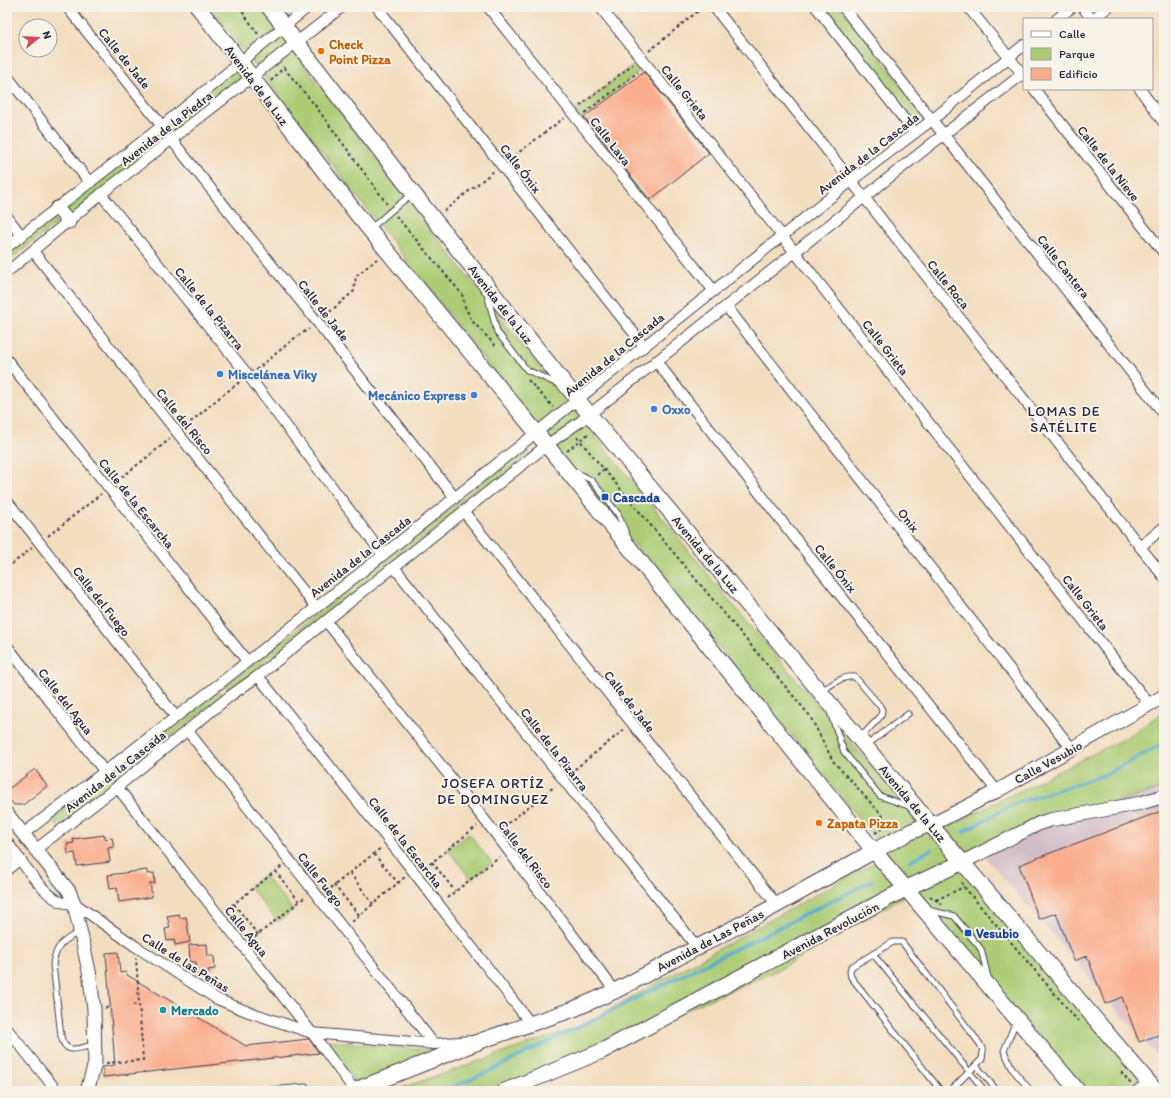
<svg xmlns="http://www.w3.org/2000/svg" width="1171" height="1098" font-family="Itim,sans-serif">
<rect width="100%" height="100%" fill="#f7f3e8"/>
<filter id="ink" filterUnits="userSpaceOnUse"><feTurbulence type="fractalNoise" baseFrequency=".025" numOctaves="2"/><feDisplacementMap in="SourceGraphic" scale="8" xChannelSelector="R" yChannelSelector="G"/><feConvolveMatrix kernelMatrix="1 2 1 2 8 2 1 2 1" color-interpolation-filters="sRGB"/></filter>
<filter id="wash" filterUnits="userSpaceOnUse"><feTurbulence type="fractalNoise" baseFrequency=".012" numOctaves="4" result="noise"/><feDisplacementMap in="SourceGraphic" scale="16" xChannelSelector="R" yChannelSelector="G"/><feGaussianBlur stdDeviation="0.9" result="paint"/><feColorMatrix in="noise" values="0 0 0 0 0 0 0 0 0 0 0 0 0 0 0 0 0 1.4 0 .05"/><feComposite in="paint" operator="in"/></filter>
<g filter="url(#wash)">
<rect width="100%" height="100%" fill="#f3ddbf"/>
<path fill="#d2bdc7" d="M1164,746V1064L974,844Z"/>
<g fill="#accc74" stroke="#677758">
<path d="M210,7H261L342,115L373,153L391,180L562,395L751,627L931,835L1127,737L1164,712V788L1034,826L958,865L1154,1091H1086L983,972L916,889L780,969L498,1091H393L578,1027L853,874L889,856L803,749L527,415Z"/>
<path d="M820,7H840L929,120L918,129Z"/>
<path d="M640,60L645,66L581,120L574,112Z"/>
<path d="M236,68L245,80L67,219L58,208Z"/>
<path d="M52,216L57,223L7,262V251Z"/>
<path d="M524,447L530,454L231,692L225,686L459,502Z"/>
<path d="M218,690L222,696L57,826L52,820Z"/>
<path d="M469,834L492,863L471,879L448,850Z"/>
<path d="M264,875L293,910L278,922L249,887Z"/>
<path d="M328,1040L341,1042L432,1050L457,1048L358,1088L334,1050Z"/>
</g>
<g fill="none" stroke-linecap="round" stroke-linejoin="round">
<g stroke="#4faccd" stroke-width="3.5">
<path d="M963,832L1014,804L1107,774L1164,743"/>
<path d="M910,861L932,849"/>
<path d="M442,1091L486,1073L872,881"/>
</g>
</g>
<g id="blocks">
<g fill="#faad8d">
<path d="M644,72L709,153L650,200L584,117Z"/>
<path d="M35,769L47,786L23,805H14L7,796V790Z"/>
<path d="M1164,810V1033L1139,1042L1122,997L1105,1004L1087,956L1074,961L1056,913L1039,919L1019,865Z"/>
<path d="M105,835V839L112,838L114,847L108,848L110,862L77,866L75,853L68,854L67,844L74,843L73,839Z"/>
<path d="M147,870V874L154,873L155,883H150L152,897L119,902L117,888L110,889L108,875Z"/>
<path d="M179,914L180,918L186,917L190,942L175,945L174,940L167,941L165,929L170,928L167,916Z"/>
<path d="M207,944L208,956H214L215,969L208,970L209,974H197L196,962H190L189,945Z"/>
<path d="M118,952L120,973L126,972L127,975L246,1046L309,1039L319,1053L103,1077V1067L115,1065L106,953Z"/>
</g>
</g>
</g>
<g filter="url(#ink)">
<use href="#blocks" fill-opacity="0" stroke="#413e4f" stroke-width="1"/>
<g fill="none" stroke-linecap="round" stroke-linejoin="round">
<defs>
<g id="service">
<path d="M392,210L412,194"/>
<path d="M371,228L392,210L389,212"/>
<path d="M487,294L497,332L527,370L560,385"/>
<path d="M574,471L591,480L605,497L618,514L628,538"/>
<path d="M821,691C832,685 843,675 855,677L880,706L882,710L881,716L860,738"/>
<path d="M830,712L844,752L880,796L911,807"/>
<path d="M867,745L908,714"/>
<path d="M928,910L954,916L981,949L988,977"/>
<path d="M79,932C63,941 56,945 53,964L61,1036C65,1056 79,1048 93,1045"/>
<path d="M873,954L985,1091"/>
<path d="M1016,1021L1004,1051L1013,1070L1031,1091"/>
<path d="M976,1065L997,1091"/>
<path d="M258,1091L306,1087"/>
<path d="M941,1091L851,977L850,972L851,967L893,942H902L980,1044L983,1051L982,1059L950,1091"/>
<path d="M1133,1091L1146,1081"/>
</g>
<g id="minor">
<path d="M67,7L162,126"/>
<path d="M377,7L644,346"/>
<path d="M488,7L714,291"/>
<path d="M600,7L714,149L1149,704"/>
<path d="M714,7L1164,577"/>
<path d="M816,7L915,133"/>
<path d="M843,7L1164,414"/>
<path d="M968,7L1024,76"/>
<path d="M1083,7L1091,19"/>
<path d="M1057,19L1072,7"/>
<path d="M1093,19L1108,7"/>
<path d="M7,76L90,183"/>
<path d="M1034,89L1164,253"/>
<path d="M1140,89L1164,123"/>
<path d="M171,139L318,323L455,498"/>
<path d="M101,194L248,375L383,555"/>
<path d="M7,217L22,236"/>
<path d="M7,247L162,126L308,7"/>
<path d="M33,251L316,607"/>
<path d="M7,272L101,194L342,7"/>
<path d="M726,306L1072,749"/>
<path d="M7,360L247,661"/>
<path d="M656,361L813,561L997,791"/>
<path d="M7,501L176,717"/>
<path d="M464,512L777,905"/>
<path d="M1140,547L1164,527"/>
<path d="M394,567L697,947"/>
<path d="M326,621L495,833L615,991"/>
<path d="M7,646L105,772"/>
<path d="M258,676L413,871L531,1024"/>
<path d="M187,730L434,1044"/>
<path d="M117,787L312,1033L355,1091"/>
<path d="M23,834L219,684L383,555L851,181L932,120L1024,45"/>
<path d="M7,842C20,859 41,892 59,901C63,904 69,903 74,903L135,946L217,999L246,1011L312,1033L434,1044L471,1041"/>
<path d="M35,850L117,787L230,696L258,676L326,621L547,445L581,421L943,135L1024,73"/>
<path d="M7,870L20,859"/>
<path d="M7,1029L57,1091"/>
</g>
<g id="tertiary">
<path d="M57,208L69,222"/>
<path d="M7,814L69,891L74,903L89,971L94,1009L95,1063L87,1091"/>
<path d="M930,824L941,820L997,791L1164,696"/>
<path d="M963,862L1040,823L1050,820L1141,803L1164,796"/>
</g>
<g id="secondary">
<path d="M198,7L356,213L536,432L874,851L1078,1091"/>
<path d="M269,7L413,193L589,414L930,824L1156,1091"/>
<path d="M353,1091L483,1040L574,1009L615,991L777,905L874,851L912,831L930,824"/>
<path d="M505,1091L602,1051L907,888L963,862"/>
</g>
</defs>
<use href="#service" stroke="#413e4f" stroke-width="7"/>
<use href="#minor" stroke="#413e4f" stroke-width="12"/>
<use href="#tertiary" stroke="#413e4f" stroke-width="15"/>
<use href="#secondary" stroke="#413e4f" stroke-width="17"/>
<g stroke="#413e4f" stroke-width="2" stroke-dasharray="3 3" stroke-linecap="butt">
<path d="M239,7L258,34"/>
<path d="M649,51L703,7"/>
<path d="M284,68L314,104L387,204"/>
<path d="M271,81L284,67"/>
<path d="M580,106L633,64"/>
<path d="M585,113L638,72"/>
<path d="M510,159L564,118"/>
<path d="M444,211L494,171"/>
<path d="M396,216L462,294L465,307L472,321L497,347"/>
<path d="M325,316L354,291L356,276L377,259"/>
<path d="M256,370L296,337L309,329"/>
<path d="M528,380L553,407"/>
<path d="M186,426L220,397L241,381"/>
<path d="M577,437L810,716L833,761L890,824L894,825"/>
<path d="M567,451L588,434"/>
<path d="M597,475L604,469"/>
<path d="M117,481L170,439"/>
<path d="M48,536L101,494"/>
<path d="M7,568L32,548"/>
<path d="M570,773L625,729"/>
<path d="M503,827L555,786"/>
<path d="M875,833L890,824"/>
<path d="M374,854L398,883"/>
<path d="M432,862L455,891"/>
<path d="M425,868L477,826"/>
<path d="M275,871L299,901"/>
<path d="M350,873L373,904"/>
<path d="M961,882L964,887L1078,1021"/>
<path d="M334,885L360,916"/>
<path d="M326,892L382,847"/>
<path d="M930,896L943,905"/>
<path d="M447,898L500,856"/>
<path d="M936,900L964,887"/>
<path d="M234,904L258,935"/>
<path d="M227,909L282,866"/>
<path d="M352,922L405,877"/>
<path d="M250,941L305,897"/>
<path d="M133,1005L139,1004"/>
<path d="M105,1008L110,1007"/>
<path d="M106,1063L143,1060L136,958"/>
<path d="M1121,1072L1131,1084"/>
</g>
<use href="#service" stroke="#fff" stroke-width="5"/>
<use href="#minor" stroke="#fff" stroke-width="10"/>
<use href="#tertiary" stroke="#fff" stroke-width="13"/>
<use href="#secondary" stroke="#fff" stroke-width="15"/>
</g>
</g>
<g fill="#e8710a" stroke="#f7f3e8" stroke-width="1.5">
<circle cx="321" cy="51" r="4"/>
<circle cx="819" cy="823" r="4"/>
</g>
<g fill="#3f7fe0" stroke="#f7f3e8" stroke-width="1.5">
<circle cx="220" cy="374" r="4"/>
<circle cx="474" cy="395" r="4"/>
<circle cx="654" cy="409" r="4"/>
</g>
<g fill="#1a4fb4" stroke="#f7f3e8" stroke-width="1.5">
<rect x="601" y="493" width="8" height="8" rx="2"/>
<rect x="964" y="929" width="8" height="8" rx="2"/>
</g>
<circle fill="#0f9aa8" stroke="#f7f3e8" stroke-width="1.5" cx="163" cy="1010" r="4"/>
<g text-anchor="middle" stroke-width="4" stroke-linejoin="round" paint-order="stroke">
<g font-size="13" font-weight="bold" fill="#c56008" stroke="#f7f3e8" text-anchor="start">
<text x="329" y="49">Check<tspan x="329" dy="15">Point Pizza</tspan></text>
<text x="827" y="828">Zapata Pizza</text>
</g>
<g font-size="13" fill="#22223b" stroke="#f7f3e8">
<text transform="translate(125 58) rotate(51)" y="5">Calle de Jade</text>
<text transform="translate(257 85) rotate(53)" y="5">Avenida de la Luz</text>
<text transform="translate(685 92) rotate(51)" y="5">Calle Grieta</text>
<text transform="translate(166 128) rotate(-38)" y="5">Avenida de la Piedra</text>
<text transform="translate(611 141) rotate(52)" y="5">Calle Lava</text>
<text transform="translate(868 153) rotate(-38)" y="5">Avenida de la Cascada</text>
<text transform="translate(1109 163) rotate(52)" y="5">Calle de la Nieve</text>
<text transform="translate(521 168) rotate(52)" y="5">Calle Ónix</text>
<text transform="translate(1064 266) rotate(52)" y="5">Calle Cantera</text>
<text transform="translate(949 284) rotate(51)" y="5">Calle Roca</text>
<text transform="translate(501 304) rotate(52)" y="5">Avenida de la Luz</text>
<text transform="translate(210 308) rotate(51)" y="5">Calle de la Pizarra</text>
<text transform="translate(324 310) rotate(52)" y="5">Calle de Jade</text>
<text transform="translate(886 347) rotate(52)" y="5">Calle Grieta</text>
<text transform="translate(614 354) rotate(-39)" y="5">Avenida de la Cascada</text>
<text transform="translate(185 421) rotate(51)" y="5">Calle del Risco</text>
<text transform="translate(137 503) rotate(51)" y="5">Calle de la Escarcha</text>
<text transform="translate(909 520) rotate(52)" y="5">Onix</text>
<text transform="translate(706 554) rotate(50)" y="5">Avenida de la Luz</text>
<text transform="translate(360 556) rotate(-38)" y="5">Avenida de la Cascada</text>
<text transform="translate(836 568) rotate(51)" y="5">Calle Ónix</text>
<text transform="translate(102 601) rotate(52)" y="5">Calle del Fuego</text>
<text transform="translate(1086 602) rotate(52)" y="5">Calle Grieta</text>
<text transform="translate(66 701) rotate(52)" y="5">Calle del Agua</text>
<text transform="translate(630 701) rotate(52)" y="5">Calle de Jade</text>
<text transform="translate(555 749) rotate(52)" y="5">Calle de la Pizarra</text>
<text transform="translate(1048 762) rotate(-29)" y="5">Calle Vesubio</text>
<text transform="translate(115 771) rotate(-38)" y="5">Avenida de la Cascada</text>
<text transform="translate(913 803) rotate(50)" y="5">Avenida de la Luz</text>
<text transform="translate(406 842) rotate(52)" y="5">Calle de la Escarcha</text>
<text transform="translate(526 854) rotate(53)" y="5">Calle del Risco</text>
<text transform="translate(321 879) rotate(52)" y="5">Calle Fuego</text>
<text transform="translate(830 930) rotate(-28)" y="5">Avenida Revolución</text>
<text transform="translate(247 931) rotate(51)" y="5">Calle Agua</text>
<text transform="translate(710 940) rotate(-28)" y="5">Avenida de Las Peñas</text>
<text transform="translate(186 962) rotate(32)" y="5">Calle de las Peñas</text>
</g>
<g font-size="13" font-weight="bold" fill="#366cbe" stroke="#f7f3e8" text-anchor="start">
<text x="228" y="379">Miscelánea Viky</text>
<text x="466" y="400" text-anchor="end">Mecánico Express</text>
<text x="662" y="414">Oxxo</text>
</g>
<g font-size="13" font-weight="bold" fill="#164399" stroke="#f7f3e8" text-anchor="start">
<text x="613" y="502">Cascada</text>
<text x="976" y="938">Vesubio</text>
</g>
<g font-size="13" font-weight="bold" fill="#0d838f" stroke="#f7f3e8" text-anchor="start">
<text x="171" y="1015">Mercado</text>
</g>
<g font-size="14" letter-spacing="1" fill="#22223b" stroke="#f7f3e8">
<text x="1064" y="416">LOMAS DE<tspan x="1064" dy="16">SATÉLITE</tspan></text>
<text x="493" y="788">JOSEFA ORTÍZ<tspan x="493" dy="16">DE DOMINGUEZ</tspan></text>
</g>
</g>
<rect width="1171" height="1098" fill="none" stroke="#f7f3e8" stroke-width="24"/>
<rect x="1023" y="18" width="130" height="72" fill="#f7f3e8" stroke="#a29fa3"/>
<rect x="1031" y="31" width="20" height="6" fill="#ffffff" stroke="#a29fa3"/>
<text x="1059" y="38" font-size="12" fill="#22223b">Calle</text>
<rect x="1031" y="48" width="20" height="12" fill="#accc74" stroke="#a29fa3"/>
<text x="1059" y="58" font-size="12" fill="#22223b">Parque</text>
<rect x="1031" y="68" width="20" height="12" fill="#faad8d" stroke="#a29fa3"/>
<text x="1059" y="78" font-size="12" fill="#22223b">Edificio</text>
<g transform="translate(38 38) rotate(72)"><circle r="19" fill="#f7f3e8" stroke="#a29fa3"/>
<path d="M0-3L7 15L0 10L-7 15Z" fill="#d1495b"/>
<text y="-6" font-size="11" font-weight="bold" text-anchor="middle" fill="#22223b">N</text>
</g>
</svg>
